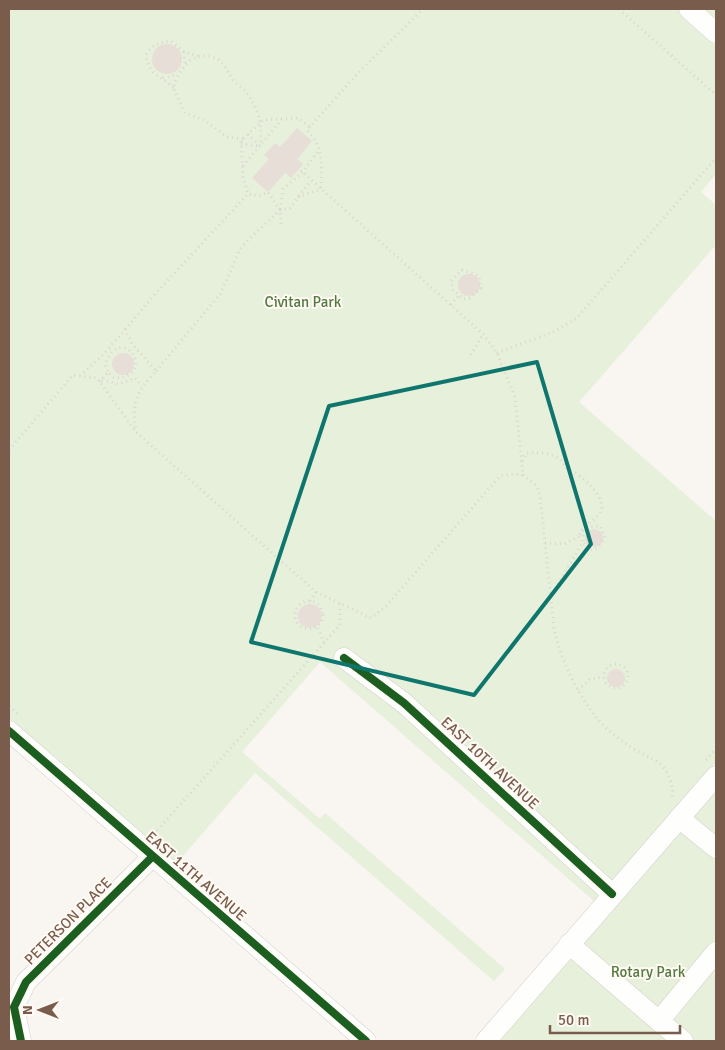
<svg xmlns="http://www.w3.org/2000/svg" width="725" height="1050" font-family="Signika,sans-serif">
<rect width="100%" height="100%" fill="#f9f5f0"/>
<g fill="#e7f0db">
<path d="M9,9H716V174L701,192L716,205V245L579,402L716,521V763L595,902L320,662L242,752L320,819L325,813L505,969L494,981L255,773L175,865L9,719Z"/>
<path d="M716,787V1041H496Z"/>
</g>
<g fill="#e6ded7">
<circle cx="167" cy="59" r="15"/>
<path d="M297,128L312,141L297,159L303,164L291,178L285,173L268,192L252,178L269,159L264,155L275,143L280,147Z"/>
<circle cx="469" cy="285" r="11"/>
<circle cx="123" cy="364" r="11"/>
<circle cx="594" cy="538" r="9"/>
<circle cx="310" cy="616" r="12"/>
<circle cx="616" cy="678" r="9"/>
</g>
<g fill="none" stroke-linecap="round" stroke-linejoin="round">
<defs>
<g id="minor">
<path d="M689,9L716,33"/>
<path d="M344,658L404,703L612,894"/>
<path d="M9,731L366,1041"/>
<path d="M679,818L716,848"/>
<path d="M569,944L659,1021L716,952"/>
<path d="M659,1021L683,1041"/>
<path d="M21,1041L14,1007L26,982L152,857"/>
<path d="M486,1041L716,776"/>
</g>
</defs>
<use href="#minor" stroke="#d7d1cb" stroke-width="21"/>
<g stroke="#dcd5d0" stroke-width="3" stroke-dasharray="1 4" stroke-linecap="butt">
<path d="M619,9L716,95"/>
<path d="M184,52L185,63"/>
<path d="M163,78L176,75"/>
<path d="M173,88C161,74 149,77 146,55C152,45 159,42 171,41L184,52L198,56"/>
<path d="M248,134L259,145"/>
<path d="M243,139L227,137L204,120L185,113L173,87C179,69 193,49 215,58C225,62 228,74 234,81C237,85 242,87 245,91C252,98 258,113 260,122C261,130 260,138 260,146"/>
<path d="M241,144L259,146"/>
<path d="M243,166L282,119"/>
<path d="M298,197L321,189C322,165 324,148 307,130L359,72L423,9"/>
<path d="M280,210L268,192L259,196L248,194L243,177L241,141L263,120L298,118L310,127"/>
<path d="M281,224L280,210L283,189L303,172L319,150"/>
<path d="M462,270L479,276L481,288L470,298L464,299L453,290L451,281Z"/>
<path d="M451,305L459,295"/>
<path d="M125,329L132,344L156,371C137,392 131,401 136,430"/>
<path d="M497,353L553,332L576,319L716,158"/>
<path d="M471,355L483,334"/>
<path d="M156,371L221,293L239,251L248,240L280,210L290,208L309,183"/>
<path d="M80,376L105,353L156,293L248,194"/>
<path d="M102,380L118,384L135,378L142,386"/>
<path d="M100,382L108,372L114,378C160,378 121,319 105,365L108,372"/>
<path d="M9,450L73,375L97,378L136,432L316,592L371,618L386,606L500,476L510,474L523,475L515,397L497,353L483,334L298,168"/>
<path d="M522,461L526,453C544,452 559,453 568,470C581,473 609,499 600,513C594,522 582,525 579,536"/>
<path d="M523,475L536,485L540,495L554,628C560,657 573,685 590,709C599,724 615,736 629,746C645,757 663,759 670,779C672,786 674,791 672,798"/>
<path d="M545,543L564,544L580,536"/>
<path d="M550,597L583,542V531L588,527L600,526L605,538L597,548L589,550L583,542"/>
<circle cx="309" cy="615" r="14"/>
<path d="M310,601L316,592"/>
<path d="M318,628L324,643"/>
<circle cx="616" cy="676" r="12"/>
<path d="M578,690L590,679L603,677"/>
<path d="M9,706L18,714"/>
<path d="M706,760L716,748"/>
<path d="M154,834L340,625V603"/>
</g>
<use href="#minor" stroke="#fefefd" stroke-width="20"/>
<defs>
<g id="cycleway">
<path d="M344,658L404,703L612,894"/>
<path d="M9,731L366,1041"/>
<path d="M21,1041L14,1007L26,982L152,857"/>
</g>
</defs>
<use href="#cycleway" stroke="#fffaf3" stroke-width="11"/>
<use href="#cycleway" stroke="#1b5e20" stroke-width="8"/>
</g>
<path fill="none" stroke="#0f766e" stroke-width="4" stroke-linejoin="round" d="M537,362L591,544L474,695L251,642L329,406Z"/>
<g text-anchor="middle" stroke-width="4" stroke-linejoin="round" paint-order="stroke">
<g font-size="15" fill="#537a41" stroke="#fffaf3">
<text x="303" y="307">Civitan Park</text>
<text x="648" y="977">Rotary Park</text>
</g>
<g font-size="15" fill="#7a5c4d" stroke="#fffaf3">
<text transform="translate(490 763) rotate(43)" y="5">EAST 10TH AVENUE</text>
<text transform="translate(196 876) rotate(41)" y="5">EAST 11TH AVENUE</text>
<text transform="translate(68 921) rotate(-45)" y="5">PETERSON PLACE</text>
</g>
</g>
<rect width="725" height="1050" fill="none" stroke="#7a5c4d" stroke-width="20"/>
<g transform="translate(40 1010) rotate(270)" stroke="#fffaf3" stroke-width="4" paint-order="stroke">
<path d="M0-4L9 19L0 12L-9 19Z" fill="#7a5c4d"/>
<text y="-8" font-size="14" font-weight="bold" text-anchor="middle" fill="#7a5c4d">N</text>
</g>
<path d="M550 1025v8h130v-8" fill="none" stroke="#7a5c4d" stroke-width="2.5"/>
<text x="558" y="1025" font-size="15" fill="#7a5c4d" stroke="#fffaf3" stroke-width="4" paint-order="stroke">50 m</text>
</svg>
